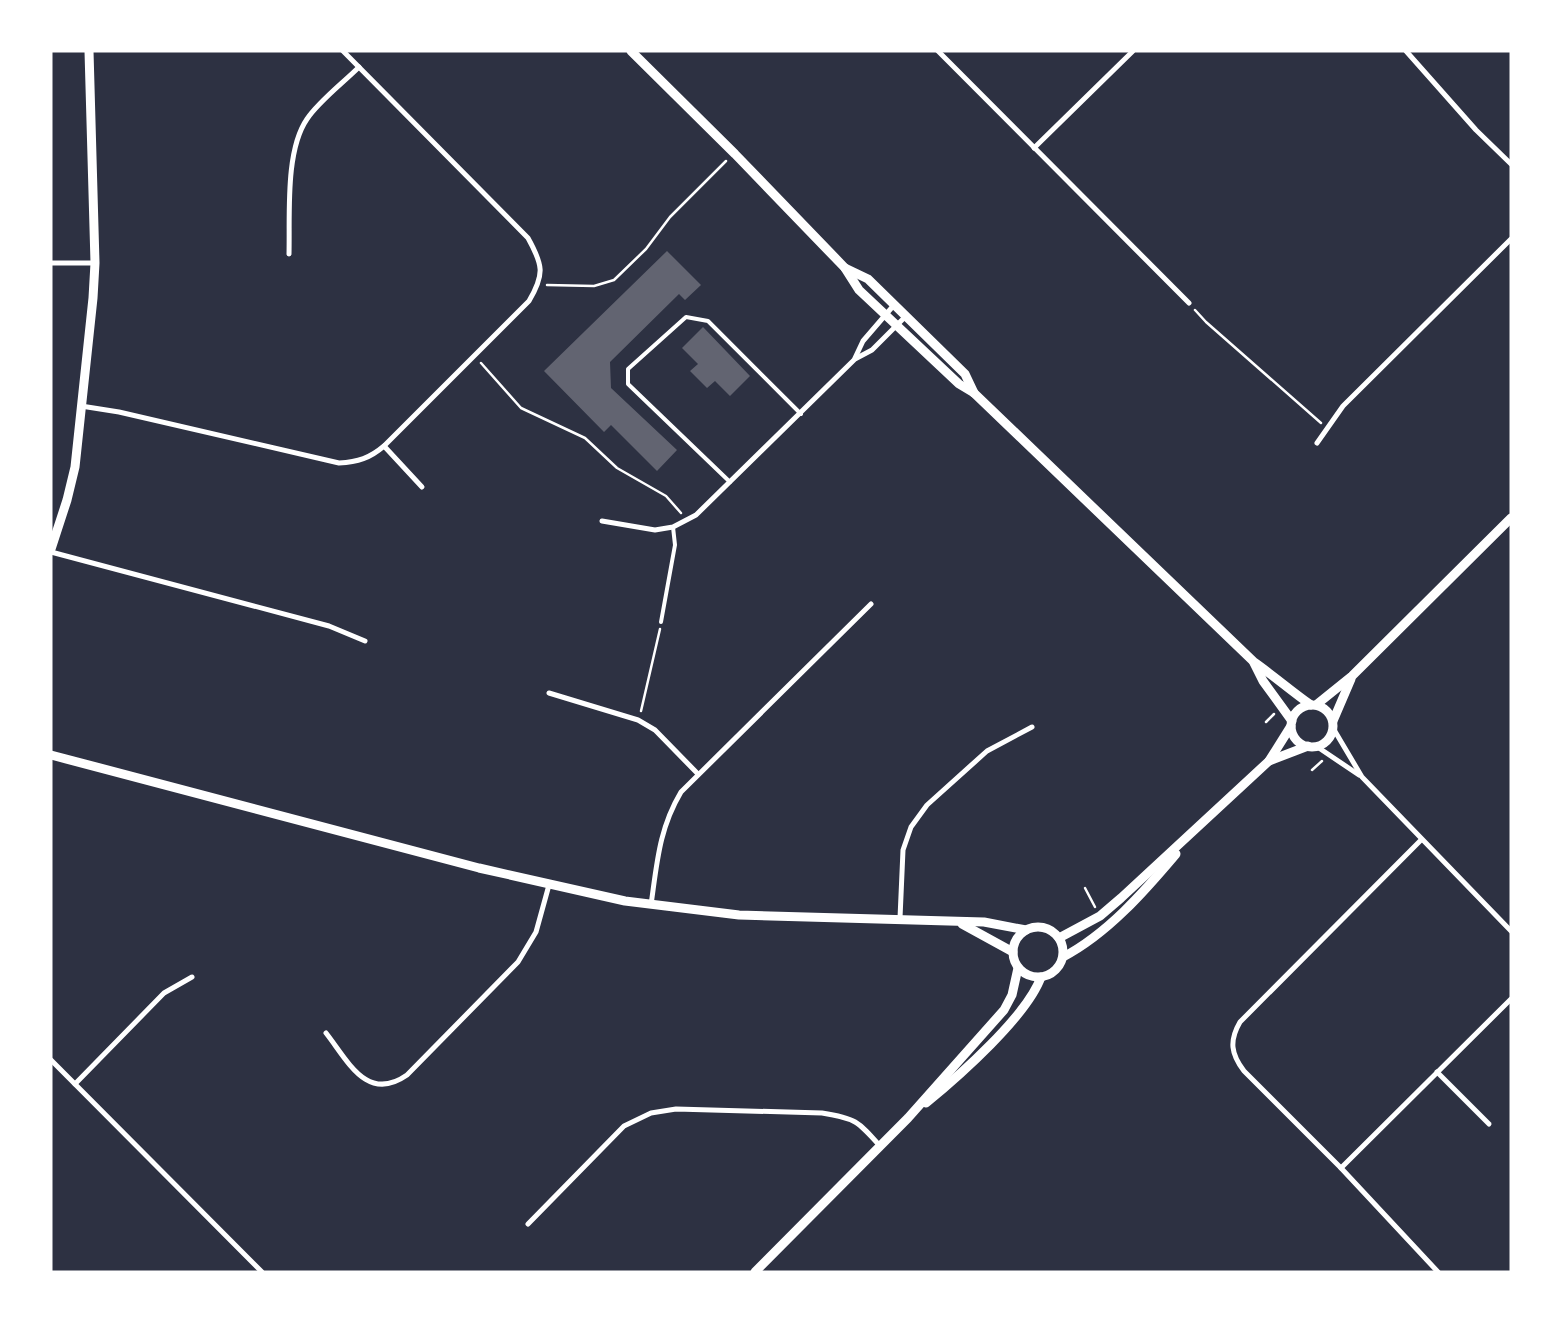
<svg xmlns="http://www.w3.org/2000/svg" width="1562" height="1323" font-family="'DejaVu Sans',sans-serif">
<rect width="100%" height="100%" fill="#2d3142"/>
<g fill="#626471">
<path d="M667,251L701,285L685,300L679,294L610,362L611,388L677,450L657,471L611,425L604,432L544,371Z"/>
<path d="M703,327L750,376L730,396L715,381L707,388L690,371L698,364L682,348Z"/>
</g>
<g fill="none" stroke-linecap="round" stroke-linejoin="round">
<g stroke="#fff" stroke-width="2.5">
<path d="M547,285L594,286L614,280L646,249L670,217L726,161"/>
<path d="M1195,310L1206,322L1321,423"/>
<path d="M481,363L521,408L585,438L617,468L666,496L681,513"/>
<path d="M641,711L660,629"/>
<path d="M1266,722L1274,714"/>
<path d="M1312,770L1322,761"/>
<path d="M1085,888L1095,907"/>
</g>
<g stroke="#fff" stroke-width="4">
<path d="M730,482L628,384V369L686,317L708,321L801,414"/>
<path d="M661,622L675,545L673,527"/>
</g>
<g stroke="#fff" stroke-width="5">
<path d="M938,51L1189,303"/>
<path d="M1406,51L1476,130L1511,164"/>
<path d="M1034,148L1133,51"/>
<path d="M289,254C290,215 285,151 307,119C319,101 343,83 359,67"/>
<path d="M51,263H95"/>
<path d="M855,358L863,341L894,305"/>
<path d="M81,406L119,412L339,463C358,462 370,458 384,446L529,301C545,274 543,265 528,238L343,51"/>
<path d="M1317,443L1343,406L1511,239"/>
<path d="M384,446L422,487"/>
<path d="M602,521L655,530L673,527L696,515L855,359L872,350L906,316"/>
<path d="M51,552L329,626L365,641"/>
<path d="M549,693L638,720L655,730L698,774"/>
<path d="M1333,728L1362,777L1511,931"/>
<path d="M1316,746L1359,775"/>
<path d="M1421,840L1240,1022C1229,1041 1231,1054 1244,1071L1341,1168L1438,1272"/>
<path d="M651,905C657,863 659,829 681,792L871,604"/>
<path d="M900,918L903,850L911,827L927,805L987,751L1032,727"/>
<path d="M326,1033C348,1061 367,1103 407,1075L518,962L536,932L549,885"/>
<path d="M51,1060L262,1272"/>
<path d="M1437,1072L1489,1124"/>
<path d="M75,1084L164,993L192,977"/>
<path d="M1341,1168L1511,999"/>
<path d="M528,1224L624,1126L651,1113L676,1109L822,1113C855,1118 858,1121 880,1146"/>
</g>
<g stroke="#fff" stroke-width="9">
<path d="M631,51L735,154L845,268L859,290L959,384L974,393L1254,662C1274,676 1291,691 1311,705"/>
<path d="M845,268L868,279L965,374L974,393"/>
<path d="M51,549L67,500L75,467L93,298L95,263L89,51"/>
<path d="M1254,663L1263,681L1292,721"/>
<path d="M1316,705L1352,676L1511,518"/>
<circle cx="1312" cy="726" r="21"/>
<path d="M1333,721L1351,679"/>
<path d="M51,755L479,868L625,901L739,915L984,922L1026,930"/>
<path d="M1269,761L1291,726"/>
<path d="M962,924L1013,952"/>
<circle cx="1038" cy="952" r="25"/>
<path d="M1059,938L1100,916L1121,898L1269,761L1308,746"/>
<path d="M1063,957C1107,934 1144,892 1176,854"/>
<path d="M926,1103C959,1076 1027,1016 1041,977"/>
<path d="M755,1272L908,1118L1004,1010L1012,995L1018,968"/>
</g>
</g>
<rect width="1562" height="1323" fill="none" stroke="#ffffff" stroke-width="105"/>
</svg>
